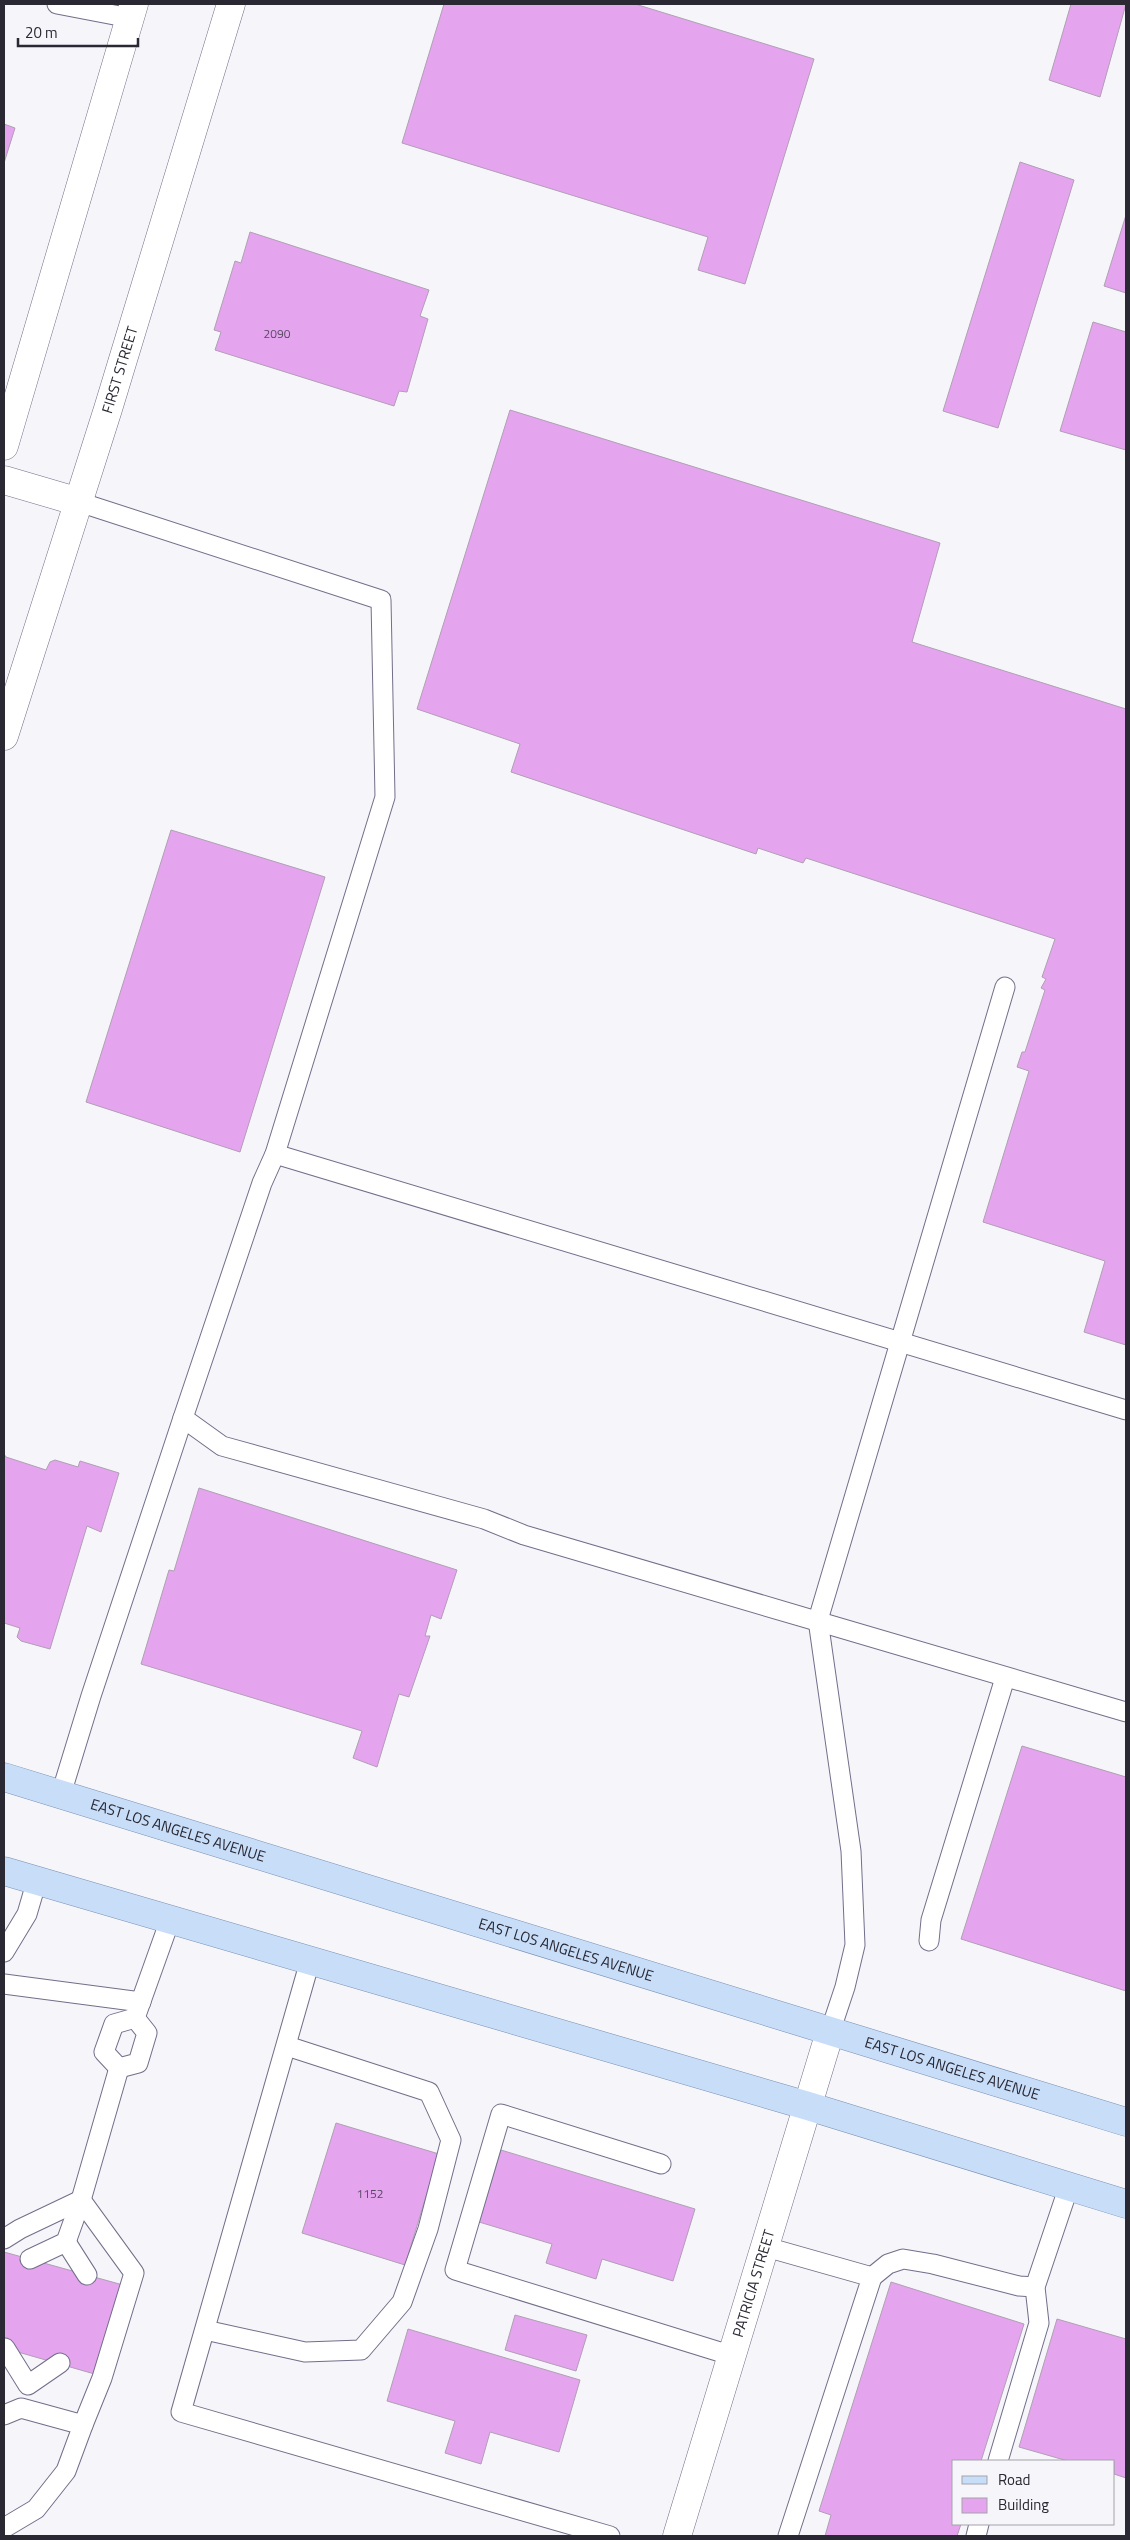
<svg xmlns="http://www.w3.org/2000/svg" width="1130" height="2540" font-family="'Titillium Web',sans-serif">
<rect width="100%" height="100%" fill="#f5f5fa"/>
<g fill="#e4a5ee" stroke="#b19eb5">
<path d="M444,4H635L814,59L745,284L698,270L708,237L402,143Z"/>
<path d="M1071,4H1126L1100,97L1049,80Z"/>
<path d="M4,124L15,128L4,163Z"/>
<path d="M1020,162L1074,180L998,428L943,411Z"/>
<path d="M1126,215V293L1104,286Z"/>
<path d="M250,232L429,290L420,316L428,319L407,392L399,391L394,406L215,350L221,332L214,330L235,261L241,263Z"/>
<path d="M1093,322L1126,332V450L1060,431Z"/>
<path d="M510,410L940,543L912,642L1126,709V1345L1084,1332L1105,1261L983,1222L1029,1071L1017,1067L1022,1052H1025L1045,990L1041,988L1046,979L1042,977L1055,939L806,858L803,863L758,848L756,854L511,772L520,744L417,709Z"/>
<path d="M171,830L325,877L240,1152L86,1102Z"/>
<path d="M4,1454L6,1457L46,1470L50,1462L55,1460L78,1467L80,1461L119,1473L101,1532L87,1526L50,1649L21,1641L17,1637L20,1628L4,1623Z"/>
<path d="M199,1488L457,1570L441,1619L431,1615L425,1636H430L409,1697L399,1694L377,1767L353,1758L362,1731L141,1664L169,1570L174,1571Z"/>
<path d="M1022,1746L1126,1777V1991L961,1939Z"/>
<path d="M336,2123L439,2154L405,2265L302,2233Z"/>
<path d="M501,2150L695,2209L673,2281L602,2259L596,2279L546,2263L552,2244L479,2222Z"/>
<path d="M4,2252L123,2285L98,2375L4,2348Z"/>
<path d="M891,2282L1024,2324L981,2461H954V2524H961L957,2536H825L831,2515L819,2511Z"/>
<path d="M515,2315L587,2335L576,2371L505,2350Z"/>
<path d="M1057,2319L1126,2339V2478L1114,2474V2461H1068L1019,2447Z"/>
<path d="M408,2329L580,2380L559,2452L490,2432L481,2464L445,2453L455,2421L387,2401Z"/>
</g>
<g fill="none" stroke-linecap="round" stroke-linejoin="round">
<defs>
<g id="service">
<path d="M57,4L130,18"/>
<path d="M79,502L381,600L385,797L275,1154L262,1183L183,1418"/>
<path d="M275,1154L1126,1410"/>
<path d="M61,1794L91,1696L183,1418L222,1446L484,1519L524,1535C725,1593 925,1654 1126,1712"/>
<path d="M929,1941L931,1920L1005,1678"/>
<path d="M4,1952L27,1914L37,1880"/>
<path d="M310,1961L181,2412L610,2536"/>
<path d="M4,1984L141,2002"/>
<path d="M135,2018L170,1920"/>
<path d="M830,2032L845,1987L855,1945L851,1851L818,1620L1005,987"/>
<path d="M119,2068L104,2052L114,2024L135,2018"/>
<path d="M119,2068L138,2063L147,2033L135,2018"/>
<path d="M661,2164L501,2114L455,2270L733,2356"/>
<path d="M4,2239L20,2229L81,2200L134,2273L102,2378L83,2425"/>
<path d="M66,2242L87,2275"/>
<path d="M766,2247L872,2277L788,2536"/>
<path d="M30,2259L66,2242L81,2200L119,2068"/>
<path d="M872,2277L888,2264L903,2259L933,2264L1019,2286L1035,2287"/>
<path d="M205,2330L305,2352L361,2350L402,2302L428,2229L451,2140L429,2092L287,2046"/>
<path d="M5,2348L28,2385L60,2363"/>
<path d="M4,2415L21,2408L83,2425L66,2471L36,2509L4,2528"/>
<path d="M998,2461L1039,2323L1035,2287L1069,2186"/>
<path d="M976,2536L979,2524"/>
</g>
<g id="minor">
<path id="s1" d="M677,2536L830,2032"/>
</g>
<path id="tertiary" d="M4,480L79,502"/>
<g id="secondary">
<path d="M4,446L134,4"/>
<path id="s2" d="M4,736L108,409L231,4"/>
</g>
<g id="primary">
<path id="s3" d="M4,1777L1126,2122"/>
<path d="M4,1871L808,2106L1126,2204"/>
</g>
</defs>
<use href="#service" stroke="#716f89" stroke-width="21"/>
<use href="#minor" stroke="#716f89" stroke-width="29"/>
<use href="#tertiary" stroke="#716f89" stroke-width="29"/>
<use href="#secondary" stroke="#716f89" stroke-width="29"/>
<use href="#primary" stroke="#788fb0" stroke-width="29"/>
<use href="#service" stroke="#fff" stroke-width="19"/>
<use href="#minor" stroke="#fff" stroke-width="28"/>
<use href="#tertiary" stroke="#fff" stroke-width="28"/>
<use href="#secondary" stroke="#fff" stroke-width="28"/>
<use href="#primary" stroke="#c7ddf8" stroke-width="28"/>
</g>
<g text-anchor="middle" stroke-width="5" stroke-linejoin="round" paint-order="stroke">
<g font-size="12" fill="#584762">
<text x="277" y="338">2090</text>
<text x="370" y="2198">1152</text>
</g>
<g font-size="15" fill="#292833" stroke="#f5f5fa">
<text dy="5" stroke="none"><textPath href="#s2" startOffset="384">FIRST STREET</textPath></text>
<text dy="5" stroke="none"><textPath href="#s3" startOffset="182">EAST LOS ANGELES AVENUE</textPath></text>
<text dy="5" stroke="none"><textPath href="#s3" startOffset="588">EAST LOS ANGELES AVENUE</textPath></text>
<text dy="5" stroke="none"><textPath href="#s3" startOffset="992">EAST LOS ANGELES AVENUE</textPath></text>
<text dy="5" stroke="none"><textPath href="#s1" startOffset="264">PATRICIA STREET</textPath></text>
</g>
</g>
<rect width="1130" height="2540" fill="none" stroke="#292833" stroke-width="10"/>
<rect x="952" y="2460" width="162" height="65" fill="#f5f5fa" stroke="#a3a3aa"/>
<rect x="962" y="2476" width="25" height="8" fill="#c7ddf8" stroke="#a3a3aa"/>
<text x="998" y="2485" font-size="15" fill="#292833">Road</text>
<rect x="962" y="2498" width="25" height="15" fill="#e4a5ee" stroke="#a3a3aa"/>
<text x="998" y="2510" font-size="15" fill="#292833">Building</text>
<path d="M18 38v8h120v-8" fill="none" stroke="#292833" stroke-width="2.5"/>
<text x="25" y="38" font-size="15" fill="#292833" stroke="#f5f5fa" stroke-width="4" paint-order="stroke">20 m</text>
</svg>
